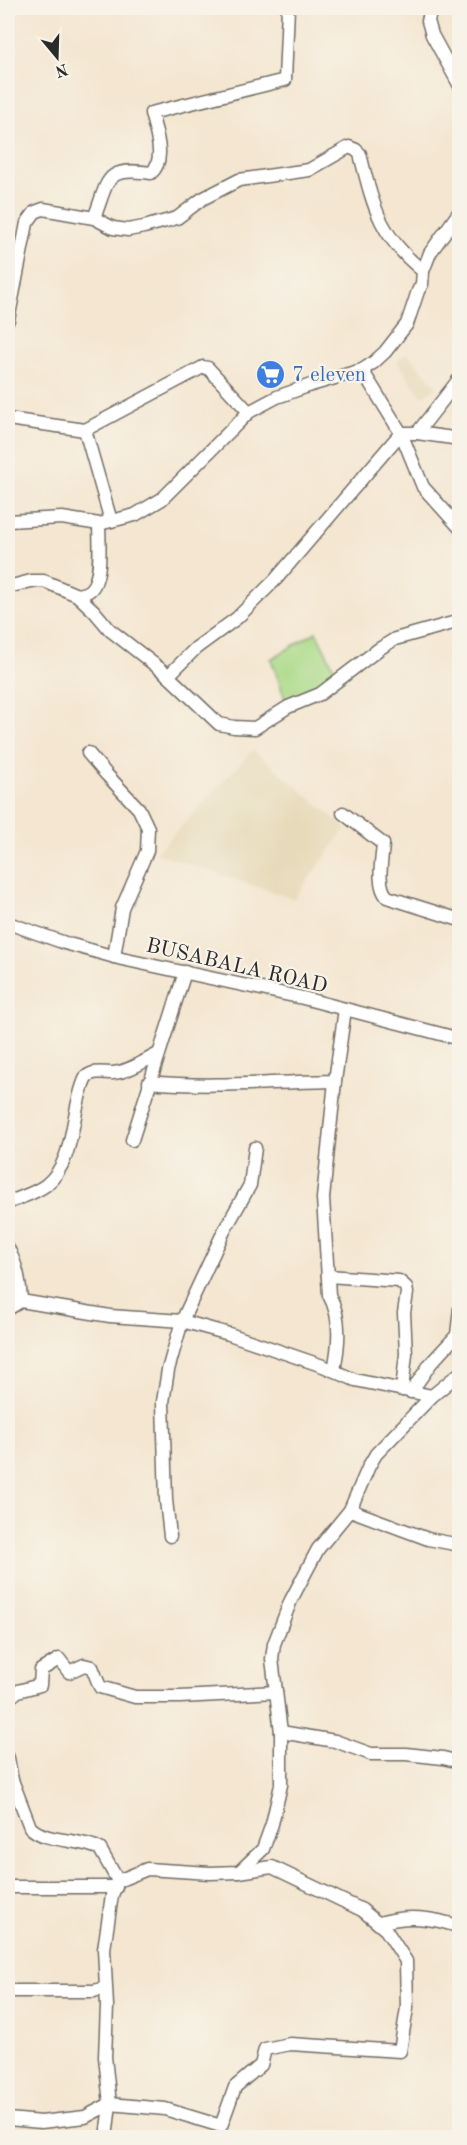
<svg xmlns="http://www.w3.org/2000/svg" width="467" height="2145" font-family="'Old Standard TT',serif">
<rect width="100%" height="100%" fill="#f7f3e8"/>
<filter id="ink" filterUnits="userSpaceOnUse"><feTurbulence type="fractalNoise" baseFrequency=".0167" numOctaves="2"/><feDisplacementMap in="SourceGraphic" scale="12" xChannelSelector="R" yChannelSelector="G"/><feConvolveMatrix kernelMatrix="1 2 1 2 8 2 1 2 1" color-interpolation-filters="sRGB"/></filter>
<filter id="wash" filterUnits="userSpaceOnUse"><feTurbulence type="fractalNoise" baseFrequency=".008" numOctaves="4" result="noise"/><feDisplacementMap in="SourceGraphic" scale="24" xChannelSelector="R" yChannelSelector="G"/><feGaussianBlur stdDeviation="1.35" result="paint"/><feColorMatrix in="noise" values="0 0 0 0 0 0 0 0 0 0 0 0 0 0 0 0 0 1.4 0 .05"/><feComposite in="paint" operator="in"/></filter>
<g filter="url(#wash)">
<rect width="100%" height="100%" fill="#f4e6d0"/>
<g fill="#e7daba">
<path d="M407,353L437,387L422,397L397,361Z"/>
<path d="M253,750L346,828L294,899L156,853Z"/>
</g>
<path fill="#aada88" stroke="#6a825a" stroke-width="1.5" d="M316,632L338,676L287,704L271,659Z"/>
</g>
<g filter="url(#ink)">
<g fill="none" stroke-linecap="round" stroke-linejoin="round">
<defs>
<g id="minor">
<path d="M431,8L428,21L432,35L460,86"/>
<path d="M94,218C109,181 103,166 151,173C167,160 155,130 151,113L285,80L288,8"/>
<path d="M8,320L27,223L35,212L43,209L94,218L113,228L128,230L144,227L177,218L202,199L239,180L309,170L349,147L356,150L360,154C373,205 379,236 423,271"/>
<path d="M362,370L401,433L423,487L460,528"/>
<path d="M8,419L85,430L111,521"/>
<path d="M85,430L203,367L208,368L249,412"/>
<path d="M417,433L460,378"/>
<path d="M8,521L62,518L99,524L135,515L162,499L249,412L277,397L311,385L362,370L373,363L385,352L407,324L418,291L422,284L423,271L430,253L460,211"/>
<path d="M8,587L31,581H44L77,595L94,611L110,630L164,672L219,724L234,727L255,728L288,707L320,694L379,649L395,639L460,621"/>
<path d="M77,595C82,594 87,593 90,590C103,579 99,540 99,524"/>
<path d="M168,676L196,648L237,618L276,579L401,433H417L460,439"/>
<path d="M88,753L107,775L139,809L148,828L147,851L122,908L114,957"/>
<path d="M343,813L383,844C382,860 376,884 387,897L460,920"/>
<path d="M8,923L65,943L122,959L303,998L460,1039"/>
<path d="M149,1082C211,1088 273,1082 335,1081L345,1009"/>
<path d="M132,1140L185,972"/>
<path d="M8,1203C20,1197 34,1194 46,1185C77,1160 70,1110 86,1077C94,1070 103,1073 113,1073C128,1072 144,1061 158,1054"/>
<path d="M8,1248C17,1266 20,1281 21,1301"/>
<path d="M328,1276L399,1281L406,1287L407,1293L404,1313L406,1354L402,1390"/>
<path d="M8,1309L21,1301L110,1316L182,1321L229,1334L323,1366L355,1380L432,1396"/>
<path d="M334,1370C339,1345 342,1318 329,1295L323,1198L335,1081"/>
<path d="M411,1392L431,1363L457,1335L460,1308"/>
<path d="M350,1510L428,1539L460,1545"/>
<path d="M170,1536L166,1500L163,1402L168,1370L182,1321L224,1231L250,1185L255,1148"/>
<path d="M8,1699L18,1691L40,1685L41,1670L59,1659L69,1672L84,1665L92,1667L100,1687L135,1697H180L276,1692"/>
<path d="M281,1732L335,1741L371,1754H406L443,1758L460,1762"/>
<path d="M8,1758L12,1780L30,1827C45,1843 80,1838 100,1849L118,1881"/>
<path d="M8,1887H116"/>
<path d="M379,1923C408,1915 431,1917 460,1927"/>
<path d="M8,1991H94L105,1988"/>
<path d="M8,2119L41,2122L85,2117L110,2104L165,2109L221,2126L235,2087L261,2065L265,2049L290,2044L400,2051L407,2008L406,1961L386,1930L362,1910L272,1867L239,1872"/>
<path d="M106,2138L110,2104L105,2057L107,2006L104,1949L112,1895L118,1881L147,1869L210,1873L239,1872L263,1849L272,1824L281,1785V1732L272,1659L274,1644L291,1600L318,1549L350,1510L369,1466L376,1454L432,1396L460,1373"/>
</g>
</defs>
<use href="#minor" stroke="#716c65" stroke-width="15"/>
<use href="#minor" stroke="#fff" stroke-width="12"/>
</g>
</g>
<defs>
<symbol id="supermarket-disc" viewBox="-11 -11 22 22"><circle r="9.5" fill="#3f7fe0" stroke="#f7f3e8"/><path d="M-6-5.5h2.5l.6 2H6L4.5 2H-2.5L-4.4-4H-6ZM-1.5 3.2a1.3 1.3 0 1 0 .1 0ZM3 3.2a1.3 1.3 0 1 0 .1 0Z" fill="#fff"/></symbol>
</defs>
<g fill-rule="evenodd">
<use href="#supermarket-disc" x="254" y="358" width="33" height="33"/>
</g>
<g text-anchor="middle" stroke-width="4.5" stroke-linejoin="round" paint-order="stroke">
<g font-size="21" fill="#366cbe" stroke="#f7f3e8" text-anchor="start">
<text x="292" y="381">7 eleven</text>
</g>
<g font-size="21" fill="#2b2b2b" stroke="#f7f3e8">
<text transform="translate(237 965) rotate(13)" y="7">BUSABALA ROAD</text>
</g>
</g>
<rect width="467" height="2145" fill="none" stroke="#f7f3e8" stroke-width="30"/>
<g transform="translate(57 57) rotate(161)" stroke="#f7f3e8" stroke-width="4.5" paint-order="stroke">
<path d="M0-4.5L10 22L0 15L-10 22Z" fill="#2b2b2b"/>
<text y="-9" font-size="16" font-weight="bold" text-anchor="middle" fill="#2b2b2b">N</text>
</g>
</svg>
